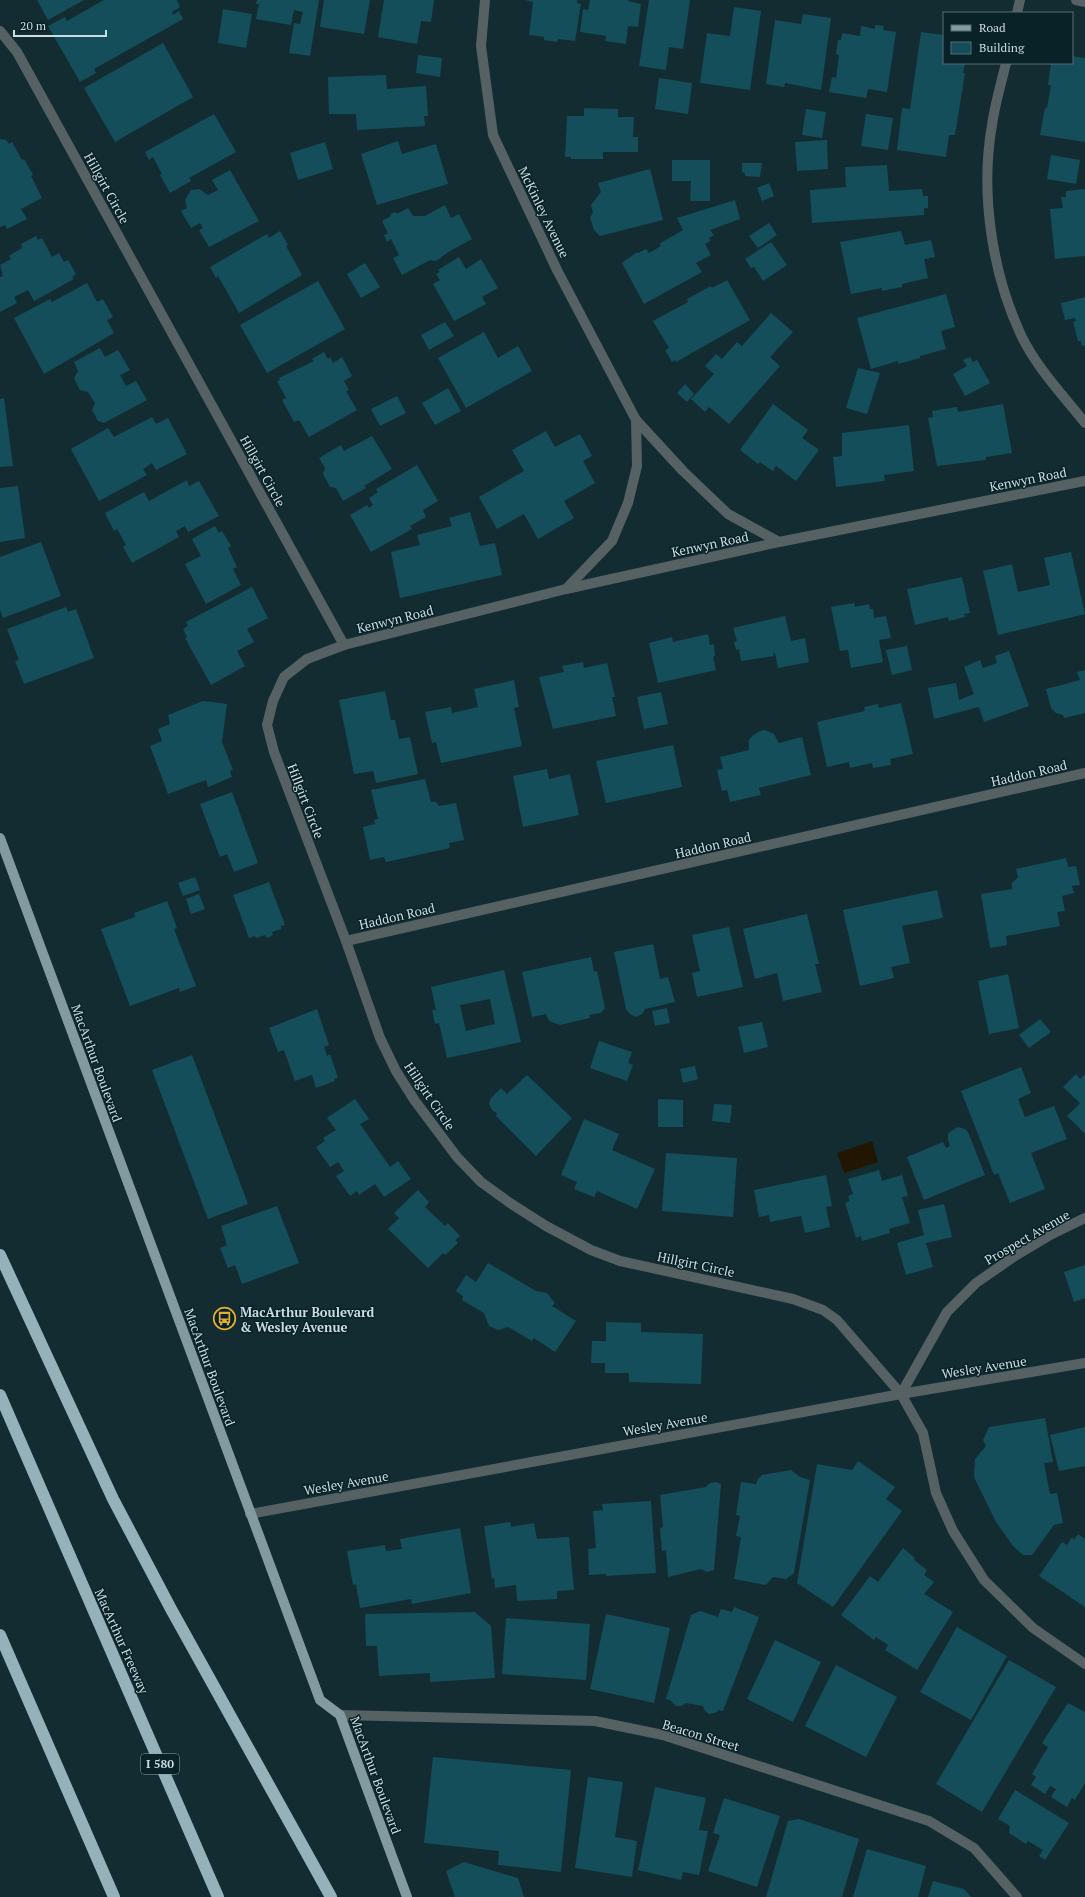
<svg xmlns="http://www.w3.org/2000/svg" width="1085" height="1897" font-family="'PT Serif',serif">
<rect width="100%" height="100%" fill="#132c32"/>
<path fill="#211601" d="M872,1141L878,1162L844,1173L837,1153Z"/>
<g fill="#144e5b" fill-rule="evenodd">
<path d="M37,0H84L48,20Z"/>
<path d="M104,0H177L180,7L172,12L173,15L179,11L183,19L94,69L96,73L80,82L48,26L65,17L67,21Z"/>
<path d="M257,0H319L310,56L289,53L294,23L300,24L303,12L294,10L291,25L256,19L259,4H256Z"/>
<path d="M324,0H370L364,34L320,27Z"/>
<path d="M384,0H434L431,22L421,21L417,44L378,37Z"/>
<path d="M525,0H577V3L581,4L575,41L558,39L557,42L544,40V37L529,35L533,2Z"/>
<path d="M590,0H628V1L641,4L638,27L628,26L626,44L605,41L606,36L580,32L583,9L588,10Z"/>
<path d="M649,0H690L683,49L669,47L666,70L639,66Z"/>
<path d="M734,7L761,11L750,90L700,83L707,33L730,36Z"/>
<path d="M223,9L252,14L246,48L218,43Z"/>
<path d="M803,14L831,18L821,90L785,83L784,87L766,84L775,20L801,24Z"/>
<path d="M875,25L884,26L883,30L896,32L887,92L868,89L866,98L829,92L832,77L836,78L839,55L836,54L838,40H841L842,33L860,36L861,26L875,29Z"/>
<path d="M921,32L944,35V63H965L963,73H965L955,135H949L946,157L897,150L902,108L910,109Z"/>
<path d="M163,43L193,97L115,142L84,88Z"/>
<path d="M418,55L442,58L440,77L416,73Z"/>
<path d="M1072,56L1085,58V142L1040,135L1045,108H1047L1051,85H1048L1051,63H1072Z"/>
<path d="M386,75L387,89L426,86L428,116H424L425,126L357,130L356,114H329L328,77Z"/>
<path d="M659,78L692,83L688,114L655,109Z"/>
<path d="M584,108L618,109V117H634L633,137H638V152H603V159H571V157H565L567,116H584Z"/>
<path d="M806,109L826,112L822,138L802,135Z"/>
<path d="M214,114L236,152L189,178L191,181L170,193L160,175L162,174L153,157L149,160L145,152Z"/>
<path d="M866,114L893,118L888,150L861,146Z"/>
<path d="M0,139L6,140L9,144L12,142L22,160L24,159L33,175L31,176L42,198L21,209L27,219L7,229L5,225L0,227Z"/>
<path d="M827,140L828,169L797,171L795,142Z"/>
<path d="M398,141L402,154L436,144L448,184L377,205L361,154Z"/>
<path d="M325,142L333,169L298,180L290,153Z"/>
<path d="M1051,155L1080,160L1076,184L1047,179Z"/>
<path d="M672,160H710V201H690L691,181H672Z"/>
<path d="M742,163H762L760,177L745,176V173L742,172Z"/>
<path d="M887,165L889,191L922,189L923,196H928V208H924V215L812,223L810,190L846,187L845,167Z"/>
<path d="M650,169L663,220L600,236L594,230L590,218L593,212L591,205L601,192L598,183Z"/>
<path d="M230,170L259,221L209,247L199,230L203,228L200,223L191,228L181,211L187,208L185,200L191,190L199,189L208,195L218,190L212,180Z"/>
<path d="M769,183L774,196L762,201L757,188Z"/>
<path d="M1085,189V256L1055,259L1050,209L1063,208L1061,197H1066V191Z"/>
<path d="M735,200L740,219L710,230L714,235L709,238L710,241L705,244L711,255L696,263L702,272L644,304L622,263L637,252L638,253L646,249L649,253L661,246L659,244L683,230L677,218Z"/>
<path d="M445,205L451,218L459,214L472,239L450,251L436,261L430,260L402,275L393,258L399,255L391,239L387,242L384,235L388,233L382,221L391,216L390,214L396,212L397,214L408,208L413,216H425Z"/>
<path d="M769,223L777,235L758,248L749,236Z"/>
<path d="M280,231L288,245L286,246L302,275L239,313L218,276L216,278L210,267L267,234L269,238Z"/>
<path d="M901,231L905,245L931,240L935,257L924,259L928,278L902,284V287L882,291V288L851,294L840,242Z"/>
<path d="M36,236L38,240L42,238L52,257L59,253L64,262L68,260L76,274L72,277L74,279L34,301L28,290L14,297L17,303L0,312V277L3,276L0,265L11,259L9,256L22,248L21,244Z"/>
<path d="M771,242L787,265L763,281L754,267L751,268L745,259Z"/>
<path d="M459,257L466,269L481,259L498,288L482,297L486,304L454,321L433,284L440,280L436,274L440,272L438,270Z"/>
<path d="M365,263L380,287L361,298L347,274Z"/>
<path d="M727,280L750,320L676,362L675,360L672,362L665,350L669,348L653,321L688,302L687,299L711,286L712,288Z"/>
<path d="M318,281L345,329L267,373L240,325Z"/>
<path d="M87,283L97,302L103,299L113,317L107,320L114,333L44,374L14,318L50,299L52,302Z"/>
<path d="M946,294L955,327L941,331L946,349L920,356V358L898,364V361L871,369L857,318Z"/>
<path d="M1085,297V345L1082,346L1081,341H1078L1073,322L1076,321L1075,318L1065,320L1061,303Z"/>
<path d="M771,313L793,332L770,357L780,366L729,424L709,407L705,412L691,399L714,374L705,366L716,354L722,359L737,342L742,346Z"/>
<path d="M445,322L454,336L429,350L421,335Z"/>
<path d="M484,332L498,358L518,346L532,371L466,408L438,358Z"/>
<path d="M100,348L105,357L118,350L130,370L120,375L126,386L136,381L147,400L104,423L98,421L92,410L95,403L88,392L80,390L74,378L78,371L74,362Z"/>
<path d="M324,352L328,359L330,357L333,363L342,357L352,376L344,381L349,390L346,391L357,410L309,437L299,420L294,422L282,400L286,398L277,381L280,380L279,378L314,361L312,359Z"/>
<path d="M970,357L973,362L977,360L990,383L965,396L953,374L967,366L963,360Z"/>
<path d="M858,368L880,373L867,414L846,408Z"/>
<path d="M685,384L694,394L687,402L677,393Z"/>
<path d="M448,388L461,411L435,425L422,403Z"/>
<path d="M397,396L406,413L380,426L371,409Z"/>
<path d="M4,398L13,466L0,467V399Z"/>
<path d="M773,404L808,430L802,438L819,450L796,481L776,466L773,471L760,462L758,464L740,450Z"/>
<path d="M1003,404L1012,453L986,457V460L937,466L928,418L933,417L932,411L957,407L958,412Z"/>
<path d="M152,417L156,424L168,418L187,454L156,470L152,463L143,469L147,475L99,501L71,449L108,428L114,437Z"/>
<path d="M909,425L914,471L884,475L885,481L836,487L833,457L842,456V433Z"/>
<path d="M546,431L555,447L580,434L592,456L583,461L595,483L564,501L574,518L538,539L524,514L497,529L479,497L524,471L512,450Z"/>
<path d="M372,436L392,469L364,486L366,488L343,501L336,488L330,487L323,474L325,468L319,458L341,445L344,451Z"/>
<path d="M417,465L438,501L423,510L426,517L410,526L412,529L371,552L350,515L367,505L369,508L373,505L369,498L378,492L376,489Z"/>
<path d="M187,480L189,486L199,481L219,516L188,532L185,526L176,531L179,537L132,563L123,547L126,545L117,529L114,531L105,513L144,492L149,501Z"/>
<path d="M18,486L25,538L0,542V488Z"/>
<path d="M470,512L480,546L495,543L502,575L400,598L391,552L420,545L417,535L452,526L449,518Z"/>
<path d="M215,526L219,533L222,531L231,546L228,548L237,567L233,569L241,585L206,604L185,564L201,556L192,539Z"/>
<path d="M41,542L61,596L3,618L0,610V557Z"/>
<path d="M1071,552L1085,614L998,635L983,571L1012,564L1018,592L1050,585L1044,558Z"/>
<path d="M962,577L970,613L964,614L965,617L949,621L948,617L915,625L907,589Z"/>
<path d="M252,587L268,618L247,629L254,642L237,651L245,666L211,685L185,638L187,637L183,629L188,626L186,622Z"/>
<path d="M854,603L855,607L869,604L870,609H873L874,618L886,616L891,638L879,640L883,662L851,668L848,650L840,651L831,607Z"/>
<path d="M66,607L68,612L76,609L94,658L24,684L15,661L19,660L7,629Z"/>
<path d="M785,616L791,641L805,638L809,662L778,668L775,653L773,654L774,656L741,661L739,649L736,650L734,642L737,641L733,628Z"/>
<path d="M708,634L710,645L714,644L715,656L713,657L716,670L658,683L649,643L672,637L673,642Z"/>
<path d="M907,646L912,670L892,675L886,650Z"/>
<path d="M1009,651L1029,706L984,722L979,707L934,719L928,688L956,683L959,700L974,694L964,667L980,660L983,668L997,663L995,656Z"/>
<path d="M583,662L584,668L607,663L615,697H612L616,716L553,729L539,677L564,672L562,666Z"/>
<path d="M1085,670V713L1064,718L1063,715L1056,713L1051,708L1046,689L1080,680L1077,672Z"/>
<path d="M514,680L519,707L514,708L522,746L441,763L436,742L432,743L425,712L451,707L452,713L478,707L474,689Z"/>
<path d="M385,691L391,720H395L399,739L410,737L418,774L376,783L373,771L354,774L339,700Z"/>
<path d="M661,692L668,724L644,729L637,697Z"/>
<path d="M203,701L227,704L222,742L233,770L230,771L232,777L208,787L206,780L168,794L150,746L162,741L158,729L170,724L168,715Z"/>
<path d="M901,703L913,754L890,759L891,765L873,768L872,763L850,768L849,762L827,767L817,722L865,711L864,707L878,704L879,708Z"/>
<path d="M765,730L774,734L779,743L802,737L811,775L759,788L761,795L730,802L727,790L722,791L717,770L723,769L720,757L749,750V740L752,736L760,731Z"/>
<path d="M673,745L682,787L606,803L596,761Z"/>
<path d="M547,769L549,779L570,774L579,815L523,827L513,776Z"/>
<path d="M425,779L431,802H436L439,806L456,803L464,840L449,843L450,848L386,862L384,857L370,860L363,827L375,824L374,820L378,819L371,790Z"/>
<path d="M232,792L258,863L234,872L227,854L220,857L200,804Z"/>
<path d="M1066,858L1068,867L1076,866L1080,885L1072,886L1074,893L1062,896L1065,911L1057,912L1060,926L1006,936L1007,945L990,948L981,894L1012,889V883L1018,877L1016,869Z"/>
<path d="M195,877L200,890L183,896L178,883Z"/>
<path d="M269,882L285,925L281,926V929L272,932L273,935L267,938L265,935L256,938L255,936L249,938L233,895Z"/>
<path d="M937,890L943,918L902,926L910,963L891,967L894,978L860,986L843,910Z"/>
<path d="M199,894L205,909L191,914L186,899Z"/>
<path d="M167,901L177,928L174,929L196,986L180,992L179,988L130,1006L101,929L135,917L134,913Z"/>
<path d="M807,914L819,964H815L822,992L783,1001L777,973L755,979L743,929Z"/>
<path d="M729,927L743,987L697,997L692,973L700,971L692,935Z"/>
<path d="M653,944L660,979L668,977L675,1002L645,1009L642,1014L636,1017L630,1014L626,1009L614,952Z"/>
<path d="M591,957L594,972L597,971L605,1008L601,1013L589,1015L590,1018L560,1025L549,1021L546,1014L532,1017L522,972Z"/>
<path d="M504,970L521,1042L447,1058L439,1023L435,1024L432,1010H436L431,987ZM490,999L495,1024L466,1031L460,1005Z"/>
<path d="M1008,974L1019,1028L989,1034L978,981Z"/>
<path d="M667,1008L670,1023L655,1026L652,1011Z"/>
<path d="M317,1009L329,1045L324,1047L327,1056L330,1054L338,1078L334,1079L335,1081L316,1088L312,1075L295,1081L284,1050L278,1052L269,1028Z"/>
<path d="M1040,1019L1051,1032L1029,1048L1019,1035Z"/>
<path d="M762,1022L768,1047L744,1053L738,1027Z"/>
<path d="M599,1041L632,1052L628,1063L633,1065L627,1081L590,1068Z"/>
<path d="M192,1055L248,1204L208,1219L152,1070Z"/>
<path d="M695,1066L698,1079L683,1083L680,1069Z"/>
<path d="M1021,1067L1031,1093L1018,1099L1025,1117L1054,1106L1067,1139L1031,1153L1045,1189L1010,1203L998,1173L994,1175L961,1091Z"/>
<path d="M1076,1074L1080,1079L1085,1074V1134L1067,1116L1080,1103L1063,1087Z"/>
<path d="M527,1075L572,1118L536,1156L496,1116L497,1113L492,1110L489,1104L491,1098L501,1088L507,1094Z"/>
<path d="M355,1099L369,1119L360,1124L390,1167L398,1161L411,1179L384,1197L375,1184L359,1195L357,1191L350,1196L336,1176L344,1171L338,1162L330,1167L316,1147L325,1141L323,1138L336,1130L327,1118Z"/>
<path d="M658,1099L683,1100V1127H658Z"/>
<path d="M714,1104L732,1105L730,1123L712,1121Z"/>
<path d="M584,1119L619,1134L612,1150L655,1169L637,1209L597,1191L594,1197L574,1189L577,1182L561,1175Z"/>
<path d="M958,1127L965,1129L968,1132L985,1175L924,1200L907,1157L943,1142L946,1148L950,1146L948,1140V1133Z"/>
<path d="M666,1153L737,1158L733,1217L662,1211Z"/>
<path d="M879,1170L882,1181L902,1175L908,1196L902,1197L910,1223L889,1229L890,1233L862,1241L861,1236L856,1238L845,1203L850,1201L848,1196L853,1194L848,1179Z"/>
<path d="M826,1175L832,1206L826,1207L830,1227L805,1233L801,1216L770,1222L769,1215L759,1217L754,1190Z"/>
<path d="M418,1190L429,1202L425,1207L445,1226L448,1223L460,1236L455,1240L458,1243L445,1255L443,1253L428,1268L388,1229L399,1218L394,1213Z"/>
<path d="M944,1204L952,1237L926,1243L933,1267L906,1275L897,1243L924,1235L918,1210Z"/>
<path d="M277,1206L299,1263L242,1284L235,1265L228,1268L220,1248L227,1245L221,1226Z"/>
<path d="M488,1263L536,1291L547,1293L555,1303L552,1306L576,1321L555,1352L534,1338L532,1341L508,1327L498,1330L489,1326L484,1313L462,1300L463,1296L456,1291L466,1275L476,1282Z"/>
<path d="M1085,1265V1298L1074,1302L1064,1272Z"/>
<path d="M606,1322L641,1323V1332L703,1334L701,1384L629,1382V1373H605V1363H591L592,1341H606Z"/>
<path d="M1045,1418L1053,1462L1044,1463L1050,1494L1057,1493L1063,1523L1054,1525L1032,1555H1023L1013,1546L996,1522L974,1477L975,1459L986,1446L983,1440L989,1427Z"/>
<path d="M1085,1427V1466L1059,1471L1050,1435Z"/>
<path d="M858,1461L895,1487L886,1499L902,1511L833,1607L797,1583L817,1464L852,1470Z"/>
<path d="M791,1470L800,1477L810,1480L794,1573L786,1579L773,1577L766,1585L734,1579L741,1537L736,1536L740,1516L736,1515L741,1482L756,1484L758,1479L762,1475Z"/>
<path d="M716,1482L721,1484L714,1570L707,1572L701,1569L668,1577L666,1550L662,1551L660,1528L663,1527L660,1495L706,1487L710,1483Z"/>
<path d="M651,1501L656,1573L606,1576V1574L589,1575L588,1549L596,1548L593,1511L603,1510L602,1504Z"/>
<path d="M510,1522L511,1527L534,1523L537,1539L569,1537L574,1590L557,1591V1599L517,1601L516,1585L495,1588L494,1578L492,1579L484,1526Z"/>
<path d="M460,1528L471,1593L412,1604L411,1599L360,1608L356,1584L353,1585L347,1551L385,1545L386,1551L402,1549L400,1539Z"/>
<path d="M1078,1534L1085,1539V1607L1039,1576L1062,1542L1067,1545L1072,1537L1074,1540Z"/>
<path d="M903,1548L915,1558L914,1560L927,1570L924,1575L934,1582L924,1594L953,1612L917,1670L885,1650L888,1645L876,1637L874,1640L841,1615L870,1576L878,1582Z"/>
<path d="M734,1607L759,1617L723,1711L719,1710L715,1713L709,1714L705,1711L703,1706L686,1703L681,1706H676L670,1700L666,1699L691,1615L700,1611L718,1617L721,1609L732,1612Z"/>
<path d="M475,1612L491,1626L495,1678L430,1682V1673L379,1676L377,1646H366L365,1614Z"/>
<path d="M606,1614L670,1628L654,1703L590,1689Z"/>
<path d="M506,1618L590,1624L586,1680L502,1674Z"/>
<path d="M957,1627L1007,1656L971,1720L920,1692Z"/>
<path d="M775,1640L821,1662L793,1722L747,1699Z"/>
<path d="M1009,1660L1056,1687L982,1812L936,1784Z"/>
<path d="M836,1665L897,1697L866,1757L805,1726Z"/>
<path d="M1068,1703L1085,1712V1783L1075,1800L1072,1798L1067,1807L1051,1797L1056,1789L1050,1786L1045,1794L1031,1785L1036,1777L1032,1774L1048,1747L1042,1743Z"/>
<path d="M433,1757L571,1770L561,1872L498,1865L499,1851L424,1843Z"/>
<path d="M588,1777L623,1782L615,1837L637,1841L632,1877L575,1868Z"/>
<path d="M655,1787L706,1798L699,1830L708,1831L699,1875L683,1872L681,1880L638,1870Z"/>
<path d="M1015,1790L1069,1823L1045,1860L1039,1856L1043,1850L1028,1841L1026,1844L1009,1833L1010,1826L998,1819Z"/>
<path d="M724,1798L780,1816L757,1887L708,1871L720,1835L713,1833Z"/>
<path d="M799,1819L859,1839L842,1897H766L788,1821Z"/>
<path d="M867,1849L926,1866L918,1897H853Z"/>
<path d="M464,1862L518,1878L524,1897H455L446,1871Z"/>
<path d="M933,1881L964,1889L971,1897H928Z"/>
</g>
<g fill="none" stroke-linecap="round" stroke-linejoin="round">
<g stroke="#566164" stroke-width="10">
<path d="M485,0L481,46L493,135L557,270L636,420L683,471L728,514L779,542"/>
<path d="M1076,0L1085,2"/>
<path d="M1017,13L1020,0"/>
<path d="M0,31L17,52L344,645L307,659L284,677L273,701L267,725L274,752L346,941L380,1038L396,1071L415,1101L457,1157L481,1182L510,1203L546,1226L591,1250L620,1261L793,1299L823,1310L837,1320L901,1394L923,1433L936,1493L953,1531L984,1580L1033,1628L1085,1664"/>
<path d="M1006,63C1001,84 995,104 992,125C980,193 992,273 1021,335C1036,367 1063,395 1085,423"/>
<path d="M566,589L612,541L628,503L637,466L636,420"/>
<path d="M344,645L566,589L779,542L1085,481"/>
<path d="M346,941L1085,773"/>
<path d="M901,1394L947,1312L976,1283L1015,1256L1052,1234L1085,1218"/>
<path d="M250,1514L901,1394L1085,1363"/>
<path d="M340,1715L595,1721L663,1735L929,1821L974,1848L1017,1897"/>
</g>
<path stroke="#839aa1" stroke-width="10" d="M0,838L320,1700L340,1715L407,1897"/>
<g stroke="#95b1b9" stroke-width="12">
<path d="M0,1255L113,1499L171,1609L331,1897"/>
<path d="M0,1395L218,1897"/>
<path d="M0,1635L114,1897"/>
</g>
</g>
<defs>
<symbol id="bus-ring" viewBox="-11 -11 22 22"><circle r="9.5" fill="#082228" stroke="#e2af34" stroke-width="1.5"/><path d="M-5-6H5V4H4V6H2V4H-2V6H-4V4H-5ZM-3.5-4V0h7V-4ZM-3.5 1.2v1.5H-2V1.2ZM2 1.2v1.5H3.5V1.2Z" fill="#e2af34"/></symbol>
</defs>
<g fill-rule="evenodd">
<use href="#bus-ring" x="212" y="1306" width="25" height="25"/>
</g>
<g text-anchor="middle" stroke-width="3" stroke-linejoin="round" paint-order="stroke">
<rect fill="#082228" stroke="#92a4a9" stroke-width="1" x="141" y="1754" width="38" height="20" rx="3"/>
<g font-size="12" font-weight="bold" fill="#cddce0">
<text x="160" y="1768">I 580</text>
</g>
<g font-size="13" fill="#cddce0" stroke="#082228">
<text transform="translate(107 188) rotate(61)" y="5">Hillgirt Circle</text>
<text transform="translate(544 212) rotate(64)" y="5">McKinley Avenue</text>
<text transform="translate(263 471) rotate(61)" y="5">Hillgirt Circle</text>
<text transform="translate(1028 479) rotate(-11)" y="5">Kenwyn Road</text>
<text transform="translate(710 544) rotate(-12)" y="5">Kenwyn Road</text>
<text transform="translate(395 619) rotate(-14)" y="5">Kenwyn Road</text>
<text transform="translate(1029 773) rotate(-13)" y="5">Haddon Road</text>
<text transform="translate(306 801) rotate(69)" y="5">Hillgirt Circle</text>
<text transform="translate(713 845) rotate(-13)" y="5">Haddon Road</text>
<text transform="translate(397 916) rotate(-13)" y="5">Haddon Road</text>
<text transform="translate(97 1063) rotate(70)" y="5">MacArthur Boulevard</text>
<text transform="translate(430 1096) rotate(56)" y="5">Hillgirt Circle</text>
<text transform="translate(1027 1237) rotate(-30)" y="5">Prospect Avenue</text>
<text transform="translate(696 1264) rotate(12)" y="5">Hillgirt Circle</text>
<text transform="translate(210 1367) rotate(70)" y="5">MacArthur Boulevard</text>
<text transform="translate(984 1367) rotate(-9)" y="5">Wesley Avenue</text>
<text transform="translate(665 1424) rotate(-10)" y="5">Wesley Avenue</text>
<text transform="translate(346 1483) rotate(-10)" y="5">Wesley Avenue</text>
<text transform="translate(122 1641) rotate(66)" y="5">MacArthur Freeway</text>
<text transform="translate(701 1735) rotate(17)" y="5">Beacon Street</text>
<text transform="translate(376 1775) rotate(70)" y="5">MacArthur Boulevard</text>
</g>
<g font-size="13" font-weight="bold" fill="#cddce0" stroke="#082228" text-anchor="start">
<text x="240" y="1317">MacArthur Boulevard<tspan x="240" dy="15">&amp; Wesley Avenue</tspan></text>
</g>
</g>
<rect x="943" y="12" width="130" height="52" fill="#082228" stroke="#576c72"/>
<rect x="951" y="25" width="20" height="6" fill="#839aa1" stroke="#576c72"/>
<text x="979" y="32" font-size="12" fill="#cddce0">Road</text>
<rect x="951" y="42" width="20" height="12" fill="#144e5b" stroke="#576c72"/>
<text x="979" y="52" font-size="12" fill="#cddce0">Building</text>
<path d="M14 30v6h92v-6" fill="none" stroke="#cddce0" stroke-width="2"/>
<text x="20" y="30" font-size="12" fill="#cddce0" stroke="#082228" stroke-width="3" paint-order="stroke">20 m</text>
</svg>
